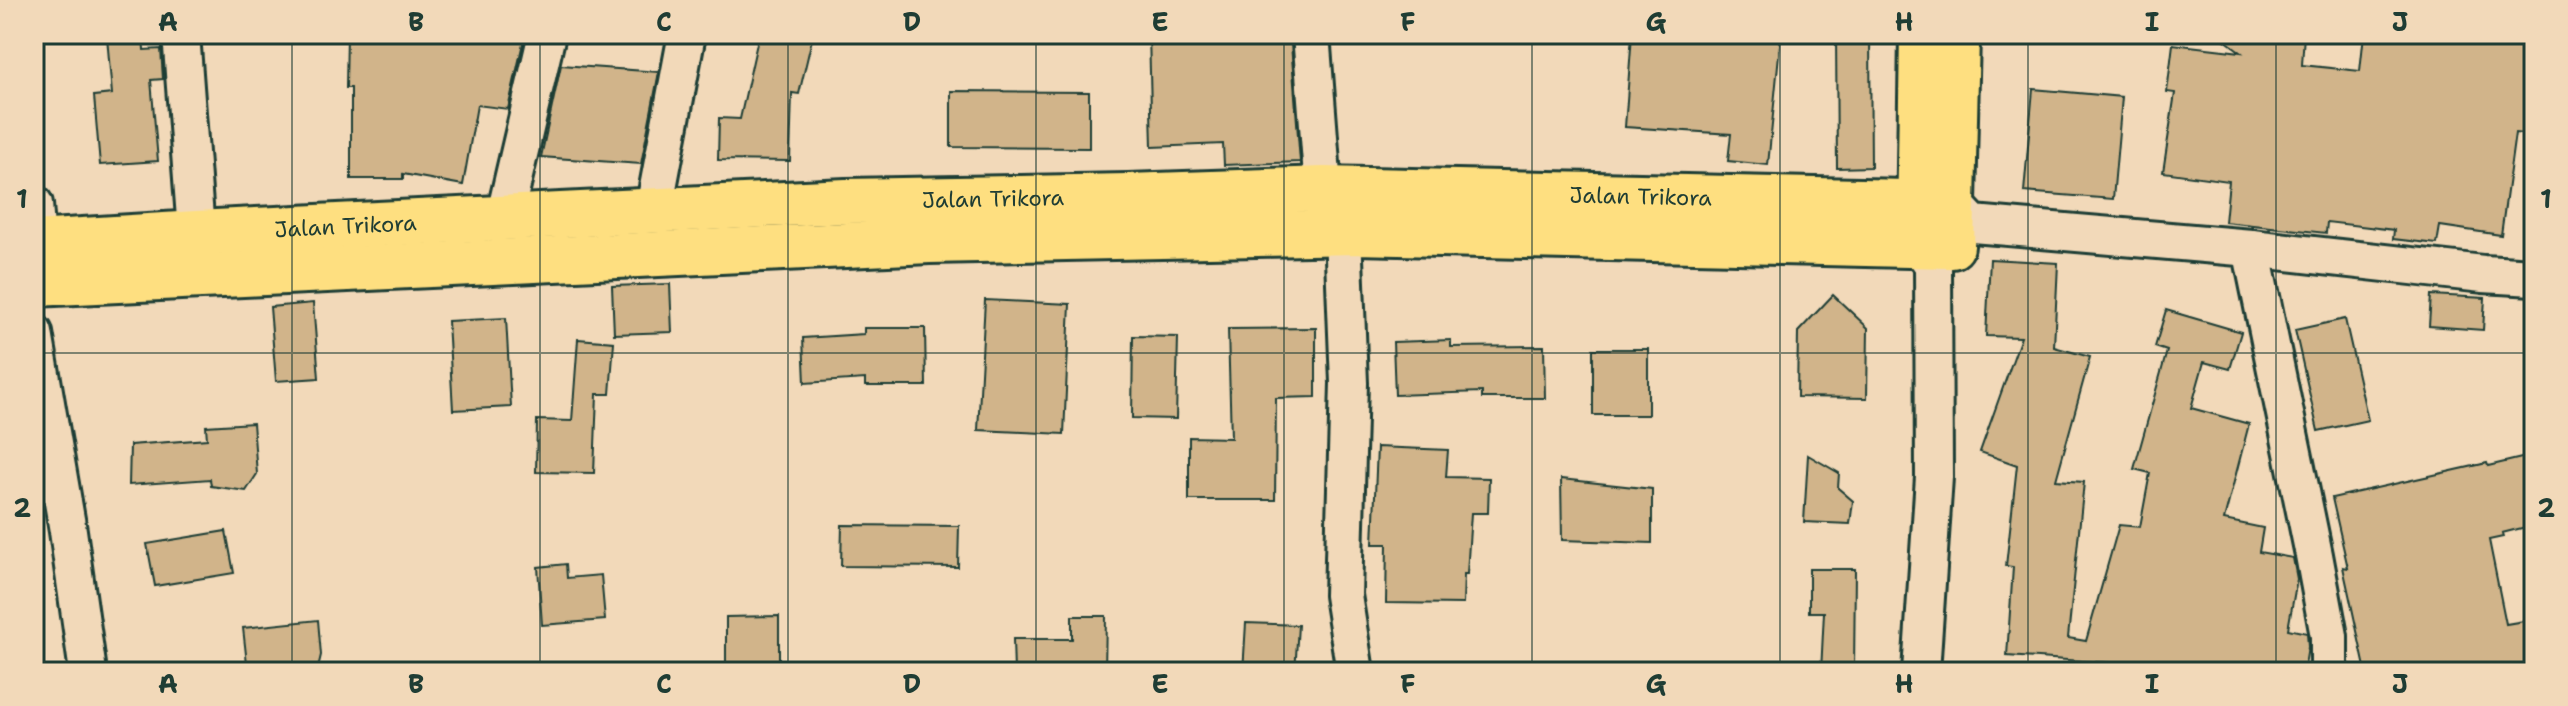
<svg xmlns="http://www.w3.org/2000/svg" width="2568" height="706" font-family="'Shantell Sans',sans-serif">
<rect width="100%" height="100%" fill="#f2d9b9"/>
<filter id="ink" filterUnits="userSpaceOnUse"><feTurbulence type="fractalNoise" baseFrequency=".0125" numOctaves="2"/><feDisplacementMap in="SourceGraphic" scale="16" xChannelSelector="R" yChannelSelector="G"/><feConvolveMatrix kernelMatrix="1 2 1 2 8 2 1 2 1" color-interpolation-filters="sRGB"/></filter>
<g filter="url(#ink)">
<g fill="#d1b48a" stroke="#1f3d34" stroke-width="2">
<path d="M143,34L144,50L161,49L163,79L151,80L158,161L100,165L94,96L112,94L107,37Z"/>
<path d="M347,34H525L508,109L477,105L463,185L403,174V179H351V88H346Z"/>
<path d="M759,34H790L812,39L799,94L792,93L790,161L718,160L719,118L740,119Z"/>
<path d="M1149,34H1277L1278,45L1291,44L1300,162L1224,165L1223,144L1152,147Z"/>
<path d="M1632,34H1781L1768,165L1728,161L1731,134L1625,127Z"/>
<path d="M1836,34H1870L1871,167L1837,168Z"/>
<path d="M2217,34H2304L2302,65L2360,71L2364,34H2534V135L2515,133L2501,235L2440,226L2437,244L2393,239L2394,230L2327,222L2326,233L2225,222L2229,181L2163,172L2175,93L2167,92L2173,44L2241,52Z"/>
<path d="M561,65L659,72L641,164L541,157Z"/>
<path d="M2033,89L2122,97L2113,199L2024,192Z"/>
<path d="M951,91L1089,92V148L951,147Z"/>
<path d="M1990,259L2058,263L2054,347L2090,357L2056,480L2084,482L2068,638L2086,641L2119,525L2140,527L2150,473L2134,469L2167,351L2155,347L2166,310L2241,332L2230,369L2204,362L2191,408L2249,424L2224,520L2263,528L2259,552L2293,558L2297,579L2288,629L2307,633L2308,647L2304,672H2125L2110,670L2111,663L2007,656L2013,567L2006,566L2017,465L1980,452L2021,337L1986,336Z"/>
<path d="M670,284L672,332L614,334L612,286Z"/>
<path d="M1833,295L1868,328L1867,398L1797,397L1798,332Z"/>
<path d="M2431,295L2485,298L2483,330L2429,326Z"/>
<path d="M985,300L1070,304L1064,434L978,430Z"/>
<path d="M313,303L319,378L276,381L270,307Z"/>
<path d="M506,318L511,407L453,410L448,321Z"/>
<path d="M2345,319L2368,420L2318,431L2295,330Z"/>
<path d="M864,328H925L926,386H865V379L805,383L803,338L864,334Z"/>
<path d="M1316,328V397L1276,398L1275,500H1189V437L1231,438L1228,329Z"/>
<path d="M1133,336L1178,337L1176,419L1132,418Z"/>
<path d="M578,339L614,342L610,394H597L594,473L536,472L537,420L572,421Z"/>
<path d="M1451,340V347L1544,346L1545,398H1482V392L1395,395L1393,342Z"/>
<rect x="1593" y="349" width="55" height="66"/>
<path d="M253,423L257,474L246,491L211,486L210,479L129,485L130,445L207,439L206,426Z"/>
<path d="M1377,447L1448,450L1446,477L1489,478L1488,513H1471L1467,574H1464L1463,604L1386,603L1387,544H1373Z"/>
<path d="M1808,455L1839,473L1838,488L1853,501L1850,524L1804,522Z"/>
<path d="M2534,455V525L2502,533L2503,537L2489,540L2506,624L2530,620L2534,641V672H2366L2343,567L2348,568L2332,498L2487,463L2488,466Z"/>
<path d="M1561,479L1652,489V543L1562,540Z"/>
<path d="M842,525L959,526L958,567L841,566Z"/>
<path d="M226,531L234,573L155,586L147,544Z"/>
<path d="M566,564L567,578L601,575L605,620L542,625L538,567Z"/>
<path d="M1809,569H1855L1854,672H1821L1824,612H1809Z"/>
<path d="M779,616V672H726V617Z"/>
<path d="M1072,616H1106L1105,672H1014L1013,639H1072Z"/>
<path d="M318,620L321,655L317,672H248L243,628Z"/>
<path d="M1246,623L1298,625L1295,672H1243Z"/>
</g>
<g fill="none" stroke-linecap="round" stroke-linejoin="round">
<defs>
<g id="minor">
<path d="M181,34L198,258"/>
<path d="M1311,34L1323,189"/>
<path d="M1953,203L1973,224L2251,248L2483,274L2534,277"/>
<path d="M34,204L37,243"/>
<path d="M654,209L687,34"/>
<path d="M504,219L547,34"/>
<path d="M1343,233L1349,383L1343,595L1355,672"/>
<path d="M1919,245L1933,265L1934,477L1921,672"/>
<path d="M2251,248L2314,555L2329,636V672"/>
<path d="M34,333L68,531L88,672"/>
</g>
<g id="major">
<path d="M1919,231L1922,34"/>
<path id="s1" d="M34,243L197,233L846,201L1128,196L1323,189L1953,203"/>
<path d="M34,284L929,241L1357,232L1952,246L1957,34"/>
</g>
</defs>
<use href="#minor" stroke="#1f3d34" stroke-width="42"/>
<use href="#major" stroke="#1f3d34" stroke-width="50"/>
<use href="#minor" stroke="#f2d9b9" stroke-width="36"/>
<use href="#major" stroke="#fedf80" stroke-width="44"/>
</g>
</g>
<path fill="none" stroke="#1f3d34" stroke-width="2" stroke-opacity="0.55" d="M292,34V672M540,34V672M788,34V672M1036,34V672M1284,34V672M1532,34V672M1780,34V672M2028,34V672M2276,34V672M34,353H2534"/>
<g text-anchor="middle" stroke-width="7" stroke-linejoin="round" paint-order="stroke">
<g font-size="22" fill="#1f3d34" stroke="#f2d9b9">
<text dy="8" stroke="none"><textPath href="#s1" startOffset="1608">Jalan Trikora</textPath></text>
<text dy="8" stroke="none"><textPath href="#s1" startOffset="960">Jalan Trikora</textPath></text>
<text dy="8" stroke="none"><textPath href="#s1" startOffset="312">Jalan Trikora</textPath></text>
</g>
</g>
<rect width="2568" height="706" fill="none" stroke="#f2d9b9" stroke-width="88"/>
<rect x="44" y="44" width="2480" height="618" fill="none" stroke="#1f3d34" stroke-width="3"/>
<g font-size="26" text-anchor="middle" font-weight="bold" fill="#1f3d34">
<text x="168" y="31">A</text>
<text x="416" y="31">B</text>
<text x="664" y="31">C</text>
<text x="912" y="31">D</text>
<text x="1160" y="31">E</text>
<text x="1408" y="31">F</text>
<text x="1656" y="31">G</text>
<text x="1904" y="31">H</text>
<text x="2152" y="31">I</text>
<text x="2400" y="31">J</text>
<text x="22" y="208">1</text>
<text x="2546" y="208">1</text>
<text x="22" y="517">2</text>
<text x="2546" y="517">2</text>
<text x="168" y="693">A</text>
<text x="416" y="693">B</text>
<text x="664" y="693">C</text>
<text x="912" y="693">D</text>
<text x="1160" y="693">E</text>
<text x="1408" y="693">F</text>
<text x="1656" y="693">G</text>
<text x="1904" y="693">H</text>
<text x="2152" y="693">I</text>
<text x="2400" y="693">J</text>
</g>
</svg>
